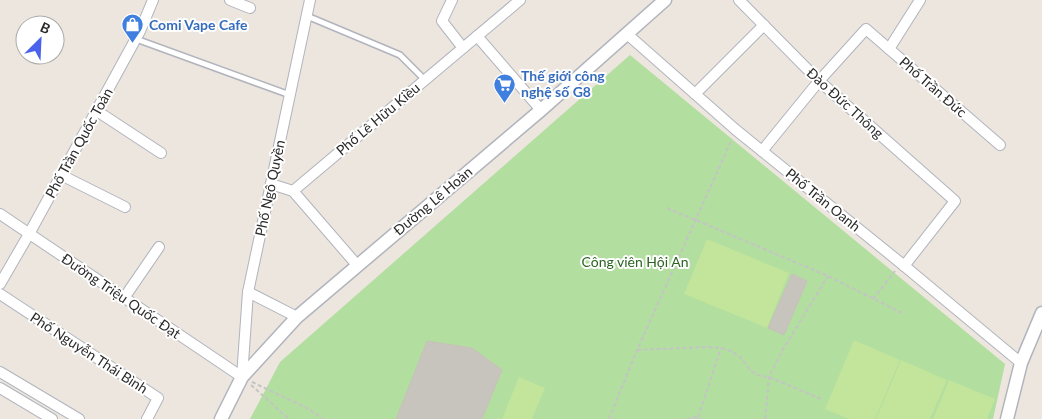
<svg xmlns="http://www.w3.org/2000/svg" width="1042" height="419" font-family="Lato,sans-serif">
<rect width="100%" height="100%" fill="#ece6de"/>
<path fill="#b2de9f" d="M630,55L1005,364L993,419H250L280,362Z"/>
<g fill="#c2e49b">
<path d="M707,239L789,273L767,328L684,294Z"/>
<path d="M854,340L900,360L875,419H849L825,409Z"/>
<path d="M901,360L947,380L930,419H876Z"/>
<path d="M519,377L545,388L532,419H502Z"/>
<path d="M949,380L995,399L987,419H933Z"/>
</g>
<g fill="#c7c3bd" stroke="#c7c2b8">
<path d="M792,274L807,281L784,335L768,328Z"/>
<path d="M427,341L472,348L502,370L482,419H396Z"/>
</g>
<g fill="none" stroke-linecap="round" stroke-linejoin="round">
<defs>
<g id="service">
<path d="M307,16L400,55L425,80"/>
<path d="M136,39L290,95"/>
</g>
<g id="minor">
<path d="M230,0L250,8"/>
<path d="M452,0L442,21L463,48"/>
<path d="M739,0L817,79L955,201L904,266"/>
<path d="M627,34L736,130L902,264L1021,363"/>
<path d="M477,36L541,110"/>
<path d="M889,49L920,0"/>
<path d="M695,94L764,25"/>
<path d="M97,111L161,153"/>
<path d="M762,151L819,81L866,29L1000,145"/>
<path d="M61,175L125,207"/>
<path d="M271,184L293,191L357,265"/>
<path d="M293,191L520,0"/>
<path d="M0,214L242,377L248,292L310,0"/>
<path d="M0,284L29,234L140,31L153,0"/>
<path d="M248,292L297,317"/>
<path d="M0,294L158,398L147,419"/>
<path d="M124,298L159,247"/>
<path d="M0,372L79,419"/>
<path d="M0,388L52,419"/>
</g>
<g id="tertiary">
<path d="M221,419L242,377L297,317L541,110L665,0"/>
<path d="M1007,419L1021,363L1042,313"/>
</g>
</defs>
<use href="#service" stroke="#b1b4bd" stroke-width="8"/>
<use href="#minor" stroke="#b1b4bd" stroke-width="12"/>
<use href="#tertiary" stroke="#b1b4bd" stroke-width="15"/>
<g stroke="#c4c4c4" stroke-width="2" stroke-dasharray="4 2.5" stroke-linecap="butt">
<path d="M667,208L828,276L904,314"/>
<path d="M873,299L895,271"/>
<path d="M637,350L708,347L721,348L731,351L740,357L751,371L760,376L769,377L821,399"/>
<path d="M252,382L309,409L323,419"/>
<path d="M251,385L289,419"/>
<path d="M698,417L721,348"/>
<path d="M609,419L637,350L732,139"/>
<path d="M687,419L694,417L701,419"/>
<path d="M765,419L769,377L782,351L828,276"/>
</g>
<use href="#service" stroke="#fff" stroke-width="5"/>
<use href="#minor" stroke="#fff" stroke-width="10"/>
<use href="#tertiary" stroke="#fff" stroke-width="12"/>
</g>
<defs>
<symbol id="shop-pin" viewBox="-11 -11 22 30"><path d="M0 17L-7.5 6A9.5 9.5 0 1 1 7.5 6Z" fill="#3f7fe0" stroke="#fff"/><path d="M-5-2.5h2.3a2.7 3.5 0 0 1 5.4 0H5L5.5 6h-11ZM-1.5-2.5h3a1.5 2.3 0 0 0-3 0Z" fill="#fff"/></symbol>
<symbol id="supermarket-pin" viewBox="-11 -11 22 30"><path d="M0 17L-7.5 6A9.5 9.5 0 1 1 7.5 6Z" fill="#3f7fe0" stroke="#fff"/><path d="M-6-5.5h2.5l.6 2H6L4.5 2H-2.5L-4.4-4H-6ZM-1.5 3.2a1.3 1.3 0 1 0 .1 0ZM3 3.2a1.3 1.3 0 1 0 .1 0Z" fill="#fff"/></symbol>
</defs>
<g fill-rule="evenodd">
<use href="#shop-pin" x="120" y="12" width="25" height="34"/>
<use href="#supermarket-pin" x="492" y="72" width="25" height="34"/>
</g>
<g text-anchor="middle" stroke-width="4" stroke-linejoin="round" paint-order="stroke">
<g font-size="14" font-weight="bold" fill="#366cbe" stroke="#fff" text-anchor="start">
<text x="149" y="30">Comi Vape Cafe</text>
<text x="521" y="81">Thế giới công<tspan x="521" dy="16">nghệ số G8</tspan></text>
</g>
<g font-size="14" fill="#2b2b2b" stroke="#fff">
<text transform="translate(933 87) rotate(41)" y="5">Phố Trần Đức</text>
<text transform="translate(845 103) rotate(42)" y="5">Đào Đức Thông</text>
<text transform="translate(378 119) rotate(-40)" y="5">Phố Lê Hữu Kiều</text>
<text transform="translate(79 143) rotate(-61)" y="5">Phố Trần Quốc Toản</text>
<text transform="translate(270 188) rotate(-78)" y="5">Phố Ngô Quyền</text>
<text transform="translate(823 200) rotate(39)" y="5">Phố Trần Oanh</text>
<text transform="translate(433 201) rotate(-40)" y="5">Đường Lê Hoàn</text>
<text transform="translate(121 296) rotate(34)" y="5">Đường Triệu Quốc Đạt</text>
<text transform="translate(89 353) rotate(33)" y="5">Phố Nguyễn Thái Bình</text>
</g>
<g font-size="14" fill="#2b6320" stroke="#fff">
<text x="635" y="267">Công viên Hội An</text>
</g>
</g>
<g transform="translate(40 40) rotate(24)"><circle r="24" fill="#ffffff" stroke="#aaaaaa"/>
<path d="M0-4L9 19L0 12L-9 19Z" fill="#4a62ec"/>
<text y="-8" font-size="14" font-weight="bold" text-anchor="middle" fill="#2b2b2b">B</text>
</g>
</svg>
